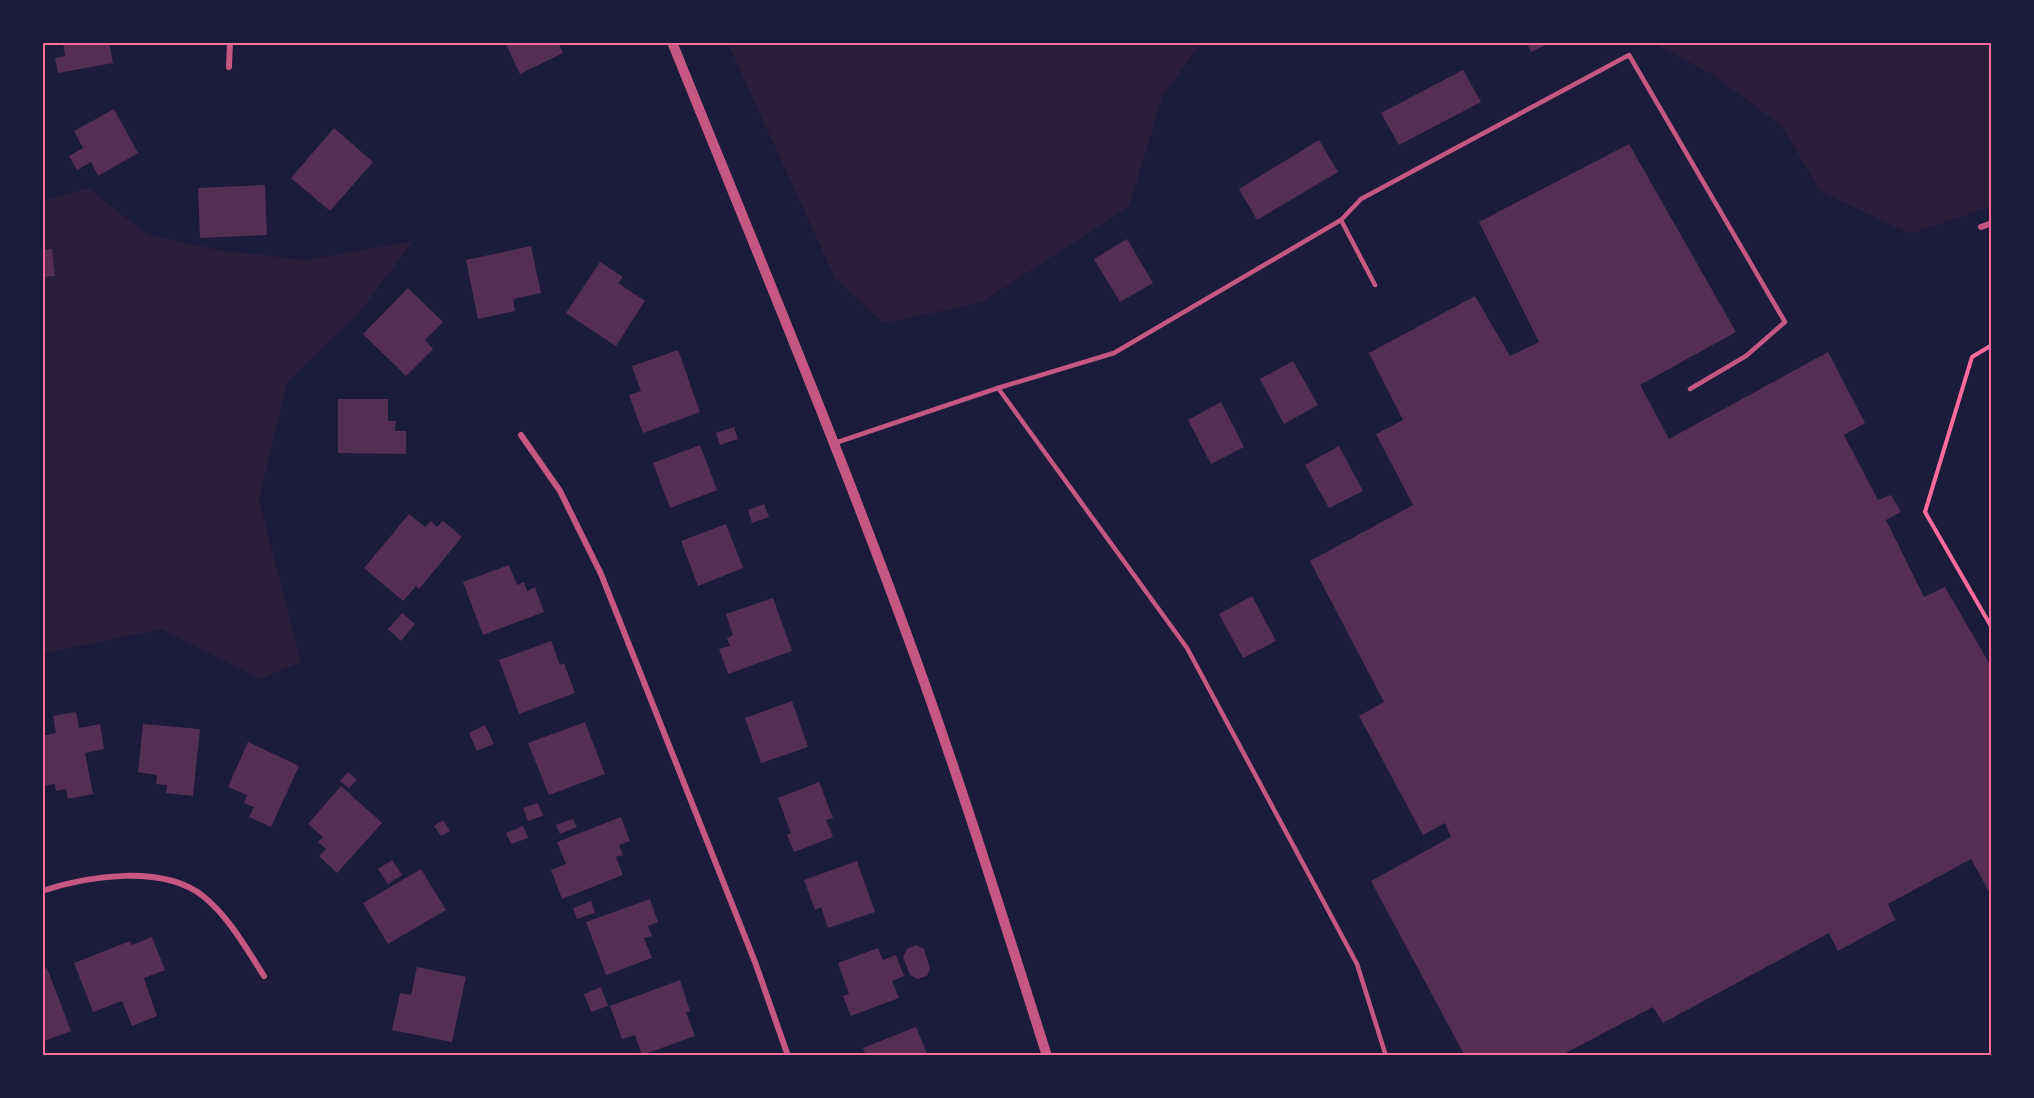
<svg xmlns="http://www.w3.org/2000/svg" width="2034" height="1098" font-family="'Nunito Sans',sans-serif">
<rect width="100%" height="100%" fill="#1b1b3a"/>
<g fill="#2a1e3b">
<path d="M727,42H1202L1163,95L1129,206L981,303L883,323L835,278Z"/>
<path d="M1652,42H1992V206L1910,234L1820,191L1781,125L1713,75Z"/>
<path d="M88,188L148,235L223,251L306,260L413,241L358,314L287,382L259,500L301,662L261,679L161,629L42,654V201Z"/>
</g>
<g fill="#542f53">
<path d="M63,42H109L113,63L58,73L55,58L65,56Z"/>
<path d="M505,42H558L563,53L520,74Z"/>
<path d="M1526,42H1552L1531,52Z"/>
<path d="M1463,70L1481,102L1399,145L1381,113Z"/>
<path d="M114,109L138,153L98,176L91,162L77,170L69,156L83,148L74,131Z"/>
<path d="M334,128L373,162L330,211L291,178Z"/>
<path d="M1319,140L1338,172L1257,220L1239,189Z"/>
<path d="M1629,144L1736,332L1640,385L1669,439L1828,352L1865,423L1844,435L1878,500L1891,495L1901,512L1886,520L1924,597L1945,587L1992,668V897L1971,859L1888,904L1895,920L1838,951L1829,933L1663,1023L1653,1007L1560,1056H1465L1371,881L1451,837L1445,823L1423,835L1359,716L1384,702L1310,561L1413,505L1376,434L1403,420L1369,353L1475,296L1510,356L1539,342L1479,222Z"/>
<path d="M265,185L267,235L200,238L198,188Z"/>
<path d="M1127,239L1153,283L1120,302L1094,259Z"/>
<path d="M531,246L541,293L513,299L515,311L478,319L466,260Z"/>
<path d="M52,249L55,276L42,277V250Z"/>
<path d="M600,262L623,277L618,283L645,301L616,346L566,313Z"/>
<path d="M408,288L443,322L425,340L433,349L406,376L363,334Z"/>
<path d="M678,350L700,412L643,433L629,395L641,391L632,366Z"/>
<path d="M1293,361L1318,405L1284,424L1260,379Z"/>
<path d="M338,399H388V421H396L395,431H406V454L338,453Z"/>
<path d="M1221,402L1244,447L1211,464L1188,420Z"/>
<path d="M734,427L738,439L720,445L716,433Z"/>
<path d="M700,445L717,490L670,508L653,463Z"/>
<path d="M1339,446L1363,491L1329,508L1305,465Z"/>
<path d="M764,504L769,517L752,523L748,510Z"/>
<path d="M409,514L425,527L431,521L437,527L443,521L462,537L419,589L416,586L403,601L364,568Z"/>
<path d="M726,524L743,568L698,586L681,541Z"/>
<path d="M509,565L517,585L524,582L527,591L535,587L544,612L483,635L463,582Z"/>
<path d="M1252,596L1276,641L1243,658L1219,614Z"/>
<path d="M773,598L792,651L728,674L719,649L730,646L727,638L733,635L726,614Z"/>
<path d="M402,613L415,624L401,641L388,629Z"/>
<path d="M551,641L560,665L564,663L575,693L519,714L499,660Z"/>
<path d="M792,701L808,747L761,763L745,718Z"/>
<path d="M76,712L79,728L100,724L104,749L85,753L93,794L68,799L66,789L56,791L55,784L42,786V736L56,733L53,716Z"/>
<path d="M585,722L605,774L549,795L528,743Z"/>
<path d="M143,724L200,729L193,796L166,793L167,785L156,784L157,775L138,772Z"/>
<path d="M485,725L494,744L477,751L469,733Z"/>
<path d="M248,742L299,766L271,827L249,817L254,807L244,803L247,795L228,787Z"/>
<path d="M348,772L357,780L349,788L340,781Z"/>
<path d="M819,782L833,818L826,820L833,837L794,852L787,835L791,833L778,798Z"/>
<path d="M341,786L382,823L337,873L319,856L326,849L318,842L323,837L308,824Z"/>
<path d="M538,803L543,816L528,821L523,808Z"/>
<path d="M621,817L630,841L619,845L623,855L616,857L623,875L562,899L551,870L566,864L557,842Z"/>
<path d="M573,819L577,827L560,834L556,825Z"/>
<path d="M443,820L450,831L441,836L434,826Z"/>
<path d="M523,826L528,838L511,844L506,833Z"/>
<path d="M392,860L402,875L388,884L378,869Z"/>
<path d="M857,861L875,912L828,928L821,907L815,910L804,880Z"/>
<path d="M421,869L446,910L388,944L363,903Z"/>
<path d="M650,899L658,922L648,926L652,936L644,938L652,958L606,975L586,922Z"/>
<path d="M591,901L595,913L577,919L573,908Z"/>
<path d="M152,937L165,970L144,978L157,1016L132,1026L122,1001L93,1012L74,963L130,941L132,945Z"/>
<path d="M916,945L924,949L930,968L927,976L918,979L910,975L903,957L907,949Z"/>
<path d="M878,948L883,960L896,955L904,976L892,981L899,998L851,1016L843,996L849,994L838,963Z"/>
<path d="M417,967L466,977L452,1042L392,1030L400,993L411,995Z"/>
<path d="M47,968L71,1031L42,1042V970Z"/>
<path d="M680,980L690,1011L686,1012L695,1036L642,1055L635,1035L622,1039L610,1006Z"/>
<path d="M601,987L608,1006L591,1012L584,994Z"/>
<path d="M916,1027L928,1056H866L863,1048Z"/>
</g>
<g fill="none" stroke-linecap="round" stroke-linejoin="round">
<path stroke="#ff6b9d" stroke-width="4" d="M1992,345L1972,357L1925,512L1992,628"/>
<g stroke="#c65784" stroke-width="4.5">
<path d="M1341,220L1361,199L1629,55L1785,322L1746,356L1690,389"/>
<path d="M998,388L1187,648L1357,964L1386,1056"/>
<path d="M835,443L998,388L1114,353L1341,220L1375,285"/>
</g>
<g stroke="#c65784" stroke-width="6">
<path d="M229,67L230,42"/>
<path d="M1981,227L1992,223"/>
<path d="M521,435L560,491L601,574L755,962L788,1056"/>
<path d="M42,891C87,876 162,864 203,896C229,917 246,948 264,976"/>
</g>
<path stroke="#c65784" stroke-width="10" d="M672,42C754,245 839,448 914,654C962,786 1004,921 1047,1056"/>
</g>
<rect width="2034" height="1098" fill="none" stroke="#1b1b3a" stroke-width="87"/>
<rect x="44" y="44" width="1946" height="1010" fill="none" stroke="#ff6b9d" stroke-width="2"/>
</svg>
